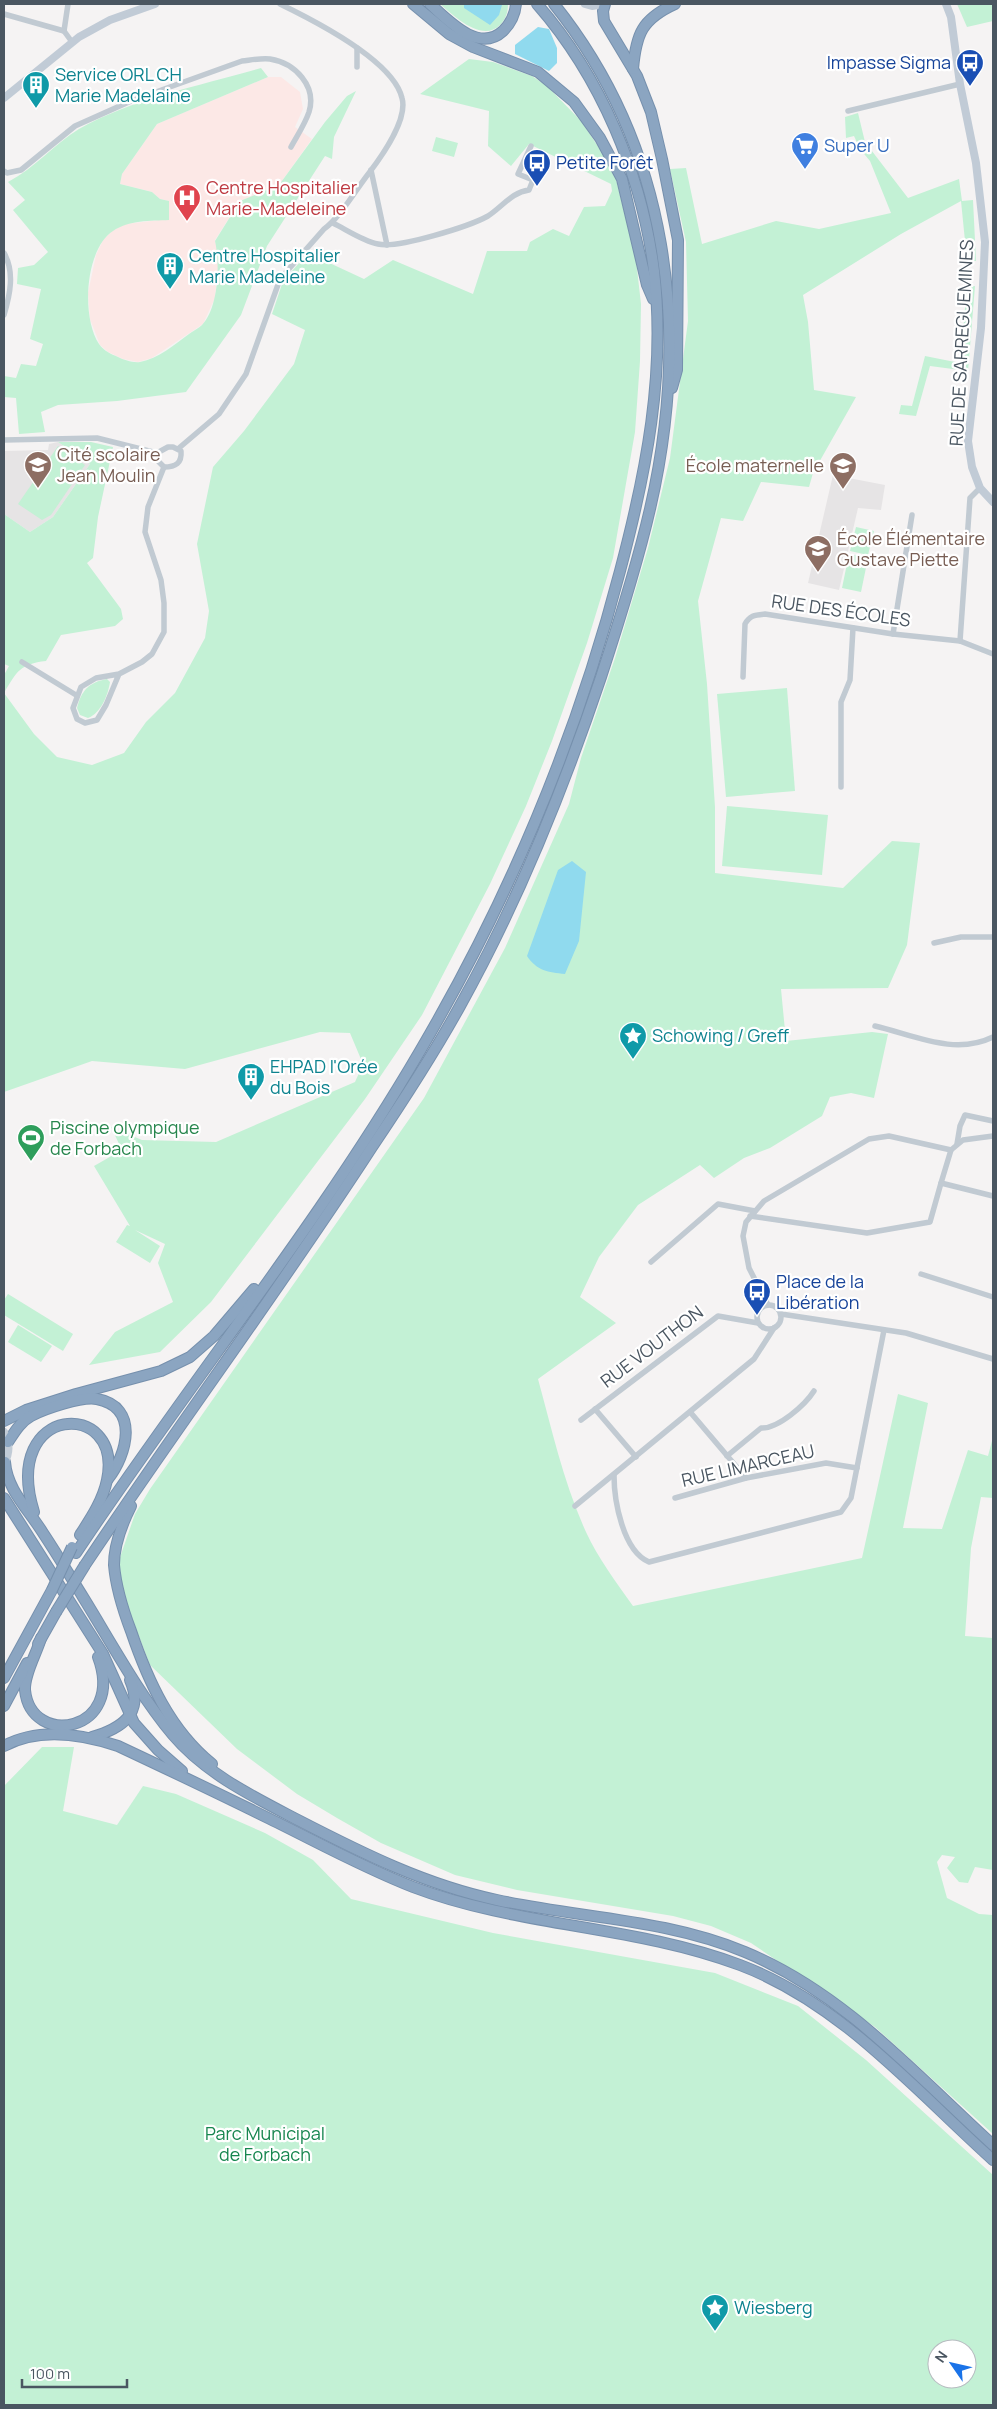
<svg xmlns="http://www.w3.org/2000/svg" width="997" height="2409" font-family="Manrope,sans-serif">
<rect width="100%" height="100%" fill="#f5f3f3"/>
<g fill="#e6e4e5">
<path d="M58,442L90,464L53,517L30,532L4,514V451L48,450L49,444Z"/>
<path d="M833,475L885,485L881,510L858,508L839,590L808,583Z"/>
</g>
<path fill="#fce8e6" d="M268,77H281L300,92L303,109L295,127L312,139L279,185L240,201L215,240L219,258L215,298L203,324L152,358L138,362L123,359L108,352L100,345L90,319L88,293L96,255L103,240L112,231L125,224L169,219V201L160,199L152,192L120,184L122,174L157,124Z"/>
<g fill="#c3f1d5" fill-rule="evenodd">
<path d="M440,4H508C508,12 506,19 500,25C482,43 454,16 440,4Z"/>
<path d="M957,4H993V21L967,27Z"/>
<path d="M469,59L493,62L532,76L547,86L582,122L614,171L636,260L641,304L640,361L635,432L613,558L587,643L552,741L526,806L490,884L422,1015L365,1099L211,1302L160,1352L89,1365L115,1332L173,1302L158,1263L165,1244L135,1230L160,1246L150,1263L116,1242L127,1225L130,1226L94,1166L122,1150L111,1127L142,1140L216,1142L355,1082L363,1064L350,1033L320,1032L185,1069L92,1061L4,1092V675L9,666L4,664V514L30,532L53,517L90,464L58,442H91L113,447L98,517L93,558L87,563L121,609L123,619L115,626L61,635L46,661C20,664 17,671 4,693L34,734L57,757L92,765L124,753L146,722L175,693L205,638L209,611L197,544L213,467L244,431L294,364L305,330L272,314L283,281L308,253L364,279L393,260L473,294L487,251H527L530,242L553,229L569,236L584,207L605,206L612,191L611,184L529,144L511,166L488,146L489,111L420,94Z"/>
<path d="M261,68L268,77L157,124L122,174L120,184L152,192L160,199L169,201V220C150,221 129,220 113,231C85,249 81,317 99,344C104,351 111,354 118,357C124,360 133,363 140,362C158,359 175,344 189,334C193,331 199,328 202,325C219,307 220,263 215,241L240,201L279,185L325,122L347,96L356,91L334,137L332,159L325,156L267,246L241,315L186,392L117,401L58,405L41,412L45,432L19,434L16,398L4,397V376L16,378L21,364L36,366L43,344L30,339L41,289L17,284L18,268L34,265L48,252L13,210L25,200L8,182C35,168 54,144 79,129C131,99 203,85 261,68Z"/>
<path d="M858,113L865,142L908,198L959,179L962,201L973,200L976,261H967L961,201L901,234L803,295L808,322L814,390L856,397L813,473L809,487L761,482L743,521L721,518L698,601L707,684L715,807V873L843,888L892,841L920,843L907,945L888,988L781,989L786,1041L872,1032L888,1034L874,1098L851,1093L830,1097L822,1116L770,1148L744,1158L714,1178L700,1165L638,1205L599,1257L580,1297L616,1323L538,1379C552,1430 564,1484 586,1532C598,1558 616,1582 633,1606L862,1558L898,1394L928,1403L903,1528L942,1529L968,1450L988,1456L993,1437V1498L981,1497L971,1548L965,1636L993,1638V1870L975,1867L968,1883L959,1882L947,1868L955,1857L942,1855L937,1862L947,1898L979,1914L993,1915V2134L875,2027L751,1943L711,1926L673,1916L517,1890L455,1875L381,1843L337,1818L297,1794L237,1749L150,1665L126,1603L118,1563L135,1514L150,1489L424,1098L505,948L569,804L581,758L615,658L648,548L670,458L688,321L686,242L670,169L686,168L702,244L776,221L819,229L891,213L870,161L860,149L854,136L846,138L845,117Z"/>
<path d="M436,137L458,143L454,157L432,151Z"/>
<path d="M975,286L968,371L930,366L916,416L899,414L901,405L912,406L925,356L960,363L967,287Z"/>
<path d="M58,446L85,465L51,515L42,520L18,504Z"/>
<path d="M856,527L874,531L868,555L850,551Z"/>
<path d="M849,554L868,558L861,592L842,588Z"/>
<path d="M107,679L110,682C108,695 101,713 88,718L80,715L77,708C81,691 89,682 107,679Z"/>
<path d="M787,688L795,791L726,797L717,694Z"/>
<path d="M727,806L828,815L822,875L722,866Z"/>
<path d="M8,1294L73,1334L63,1351L4,1315V1300Z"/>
<path d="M18,1325L52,1346L41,1362L8,1342Z"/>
<path d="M42,1747H74L63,1811L117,1825L143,1786L176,1794L265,1833L313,1860L351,1899L493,1933L715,1973L798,2006L866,2060L993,2175V2405H4V1786ZM937,2349H967V2379H937Z"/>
</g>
<g fill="#90daee">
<path d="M464,4H502V5L499,15L490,25L464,8Z"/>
<path d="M538,27L549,29L557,48V63L549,71L515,54V45Z"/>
<path d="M572,861L586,872L579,941L565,974C548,972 537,971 527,956L558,870Z"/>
</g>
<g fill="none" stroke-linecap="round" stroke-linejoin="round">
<defs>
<g id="highway">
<path d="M413,4L449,34L473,47L538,72L574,102L600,138L622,179L647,285L653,299"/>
<path d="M430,4C447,19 478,54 503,31C511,23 515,15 516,4"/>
<path d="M605,4L603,11L604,21L637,76L651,112L662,159L678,240L677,370L672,388"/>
<path d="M633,69C636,34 642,19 675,4"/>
<path d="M4,1421L26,1410L76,1394L161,1371L190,1357L214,1336L254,1289"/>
<path d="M8,1442C14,1433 20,1422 31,1416C44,1409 82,1396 97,1399C140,1407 127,1455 108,1479"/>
<path d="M5,1462C7,1490 29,1510 43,1533C57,1554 70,1576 83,1597C112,1644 138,1693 173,1735C206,1774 254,1797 298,1820C362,1853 426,1885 497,1900C580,1918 666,1919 745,1952C844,1993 915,2074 993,2145"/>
<path d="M4,1498L103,1654L134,1723L158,1750L182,1771"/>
<path d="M131,1506C122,1524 114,1544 114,1565C116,1588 123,1610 131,1631C148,1681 170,1730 212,1764"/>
<path d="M34,1512C0,1403 124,1398 107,1480C103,1500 91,1518 80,1535"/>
<path d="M76,1553C188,1384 318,1226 420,1051C508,901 576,740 620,571C646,473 666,373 654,271C642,175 601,77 537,4"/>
<path d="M85,1565C179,1424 280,1289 372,1147C403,1101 433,1055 460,1006C518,902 563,790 601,677C619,622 637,566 650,509C691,331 670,149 554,4"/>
<path d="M41,1638C37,1653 24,1674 25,1690C31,1749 126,1732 98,1657"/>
<path d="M38,1644L56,1612"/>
<path d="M4,1678L52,1590"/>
<path d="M4,1706L27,1663"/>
<path d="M92,1737C120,1729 145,1714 130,1680"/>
<path d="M4,1746C39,1727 82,1734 118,1746C169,1770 220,1794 270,1819C317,1842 364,1868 413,1887C518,1927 634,1925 740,1965C841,2003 915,2090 993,2160"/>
</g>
</defs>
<use href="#highway" stroke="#7690ad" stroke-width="12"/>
<g stroke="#c1cad2" stroke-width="5.5">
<path d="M68,4L64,31L72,42"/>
<path d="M4,14L64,31"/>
<path d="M357,67V48"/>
<path d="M848,111L960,84"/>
<path d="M371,170L387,245"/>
<path d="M4,171L7,173L21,170L75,126L131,101L242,61C251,60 261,58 270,59C295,63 317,86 309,112C305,124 297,136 291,147"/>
<path d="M333,223C347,230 363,241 378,244C398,249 470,226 488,216C502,207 512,192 529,190L533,180L518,174L531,146"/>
<path d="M4,253C15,272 10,295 4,315"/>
<path d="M4,440L97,438L157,453"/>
<path d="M168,447H173L181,451C182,463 176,467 164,467L157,460V453Z"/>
<path d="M179,448L219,414L246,374L280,279L324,229C339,219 357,188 369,173C382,156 408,119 402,98C393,60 313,20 280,4"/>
<path d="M980,488L970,498L960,641L993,654"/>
<path d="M893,634L912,515"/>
<path d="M22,662L76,695"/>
<path d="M119,674L106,705L97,720L85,723L77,719L73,708L81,687L96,678L119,674L142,662L152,654L164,632V603L161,580L145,532L148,507L164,467"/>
<path d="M743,677L745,624C750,615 755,615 765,614L893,634L960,641"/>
<path d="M841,787V702L850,680L853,628"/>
<path d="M934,943L961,937H993"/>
<path d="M875,1026C914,1035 954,1056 993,1037"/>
<path d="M957,1144L960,1126L965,1115L993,1121"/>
<path d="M941,1183L951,1150"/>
<path d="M750,1216L867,1233L930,1222L941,1183L993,1196"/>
<path d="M651,1262L718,1204L755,1211"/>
<path d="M921,1274L993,1297"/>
<circle cx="769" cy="1317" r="12"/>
<path d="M768,1305L749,1268L743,1236L746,1222L764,1201L869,1139L889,1136L951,1150L963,1140L993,1136"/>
<path d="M781,1314L906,1333L993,1359"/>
<path d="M595,1409L636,1457"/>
<path d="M691,1413L746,1478"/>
<path d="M581,1420L718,1316L758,1323"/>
<path d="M727,1456L761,1428C778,1429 805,1405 814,1391"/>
<path d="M614,1475C614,1501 623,1551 649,1562L841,1512L851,1498L884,1330"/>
<path d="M675,1498L746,1478L826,1463L857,1468"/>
<path d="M575,1506L754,1359L774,1328"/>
</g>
<g stroke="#c1cbd6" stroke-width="8">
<path d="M585,4L592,6L603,4"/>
<path d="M946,4L951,17L960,84L976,163L985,242L981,328L968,441L972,467L980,488L993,502"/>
<path d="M4,98L79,37L110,20L155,4"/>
<path d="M4,1432C10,1443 10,1453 4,1463"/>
</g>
<use href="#highway" stroke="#8ba5c1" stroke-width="10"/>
<defs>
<g id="highway-bridge">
<path d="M52,1590L72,1547"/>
<path d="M56,1612L85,1565"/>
</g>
</defs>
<use href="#highway-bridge" stroke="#7690ad" stroke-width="12" stroke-linecap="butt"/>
<use href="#highway-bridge" stroke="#8ba5c1" stroke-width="10"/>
</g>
<defs>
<symbol id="bus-pin" viewBox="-11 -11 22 30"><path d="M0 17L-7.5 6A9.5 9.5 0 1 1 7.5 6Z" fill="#1a4fb4" stroke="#fff"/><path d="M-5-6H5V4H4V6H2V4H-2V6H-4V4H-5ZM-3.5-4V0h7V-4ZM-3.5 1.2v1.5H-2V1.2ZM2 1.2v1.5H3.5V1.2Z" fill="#fff"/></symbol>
<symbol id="building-pin" viewBox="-11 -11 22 30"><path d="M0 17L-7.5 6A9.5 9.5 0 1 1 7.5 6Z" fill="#0f9aa8" stroke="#fff"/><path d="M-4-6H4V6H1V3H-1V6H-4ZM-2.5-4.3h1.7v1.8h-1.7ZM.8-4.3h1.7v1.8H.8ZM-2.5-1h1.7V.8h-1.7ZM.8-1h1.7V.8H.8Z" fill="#fff"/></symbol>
<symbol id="supermarket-pin" viewBox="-11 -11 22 30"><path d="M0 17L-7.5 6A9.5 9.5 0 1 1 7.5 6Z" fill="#3f7fe0" stroke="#fff"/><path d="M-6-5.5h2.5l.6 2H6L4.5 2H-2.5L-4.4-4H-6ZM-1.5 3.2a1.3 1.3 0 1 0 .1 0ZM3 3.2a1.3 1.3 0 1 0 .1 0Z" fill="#fff"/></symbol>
<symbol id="hospital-pin" viewBox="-11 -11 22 30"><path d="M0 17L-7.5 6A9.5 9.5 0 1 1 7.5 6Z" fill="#e0444e" stroke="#fff"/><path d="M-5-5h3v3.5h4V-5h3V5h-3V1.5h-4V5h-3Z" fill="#fff"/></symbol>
<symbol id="school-pin" viewBox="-11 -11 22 30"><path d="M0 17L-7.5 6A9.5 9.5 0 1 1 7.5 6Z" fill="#8d6e63" stroke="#fff"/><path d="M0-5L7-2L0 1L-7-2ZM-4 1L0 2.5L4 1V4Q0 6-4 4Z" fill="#fff"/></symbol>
<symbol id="sight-pin" viewBox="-11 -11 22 30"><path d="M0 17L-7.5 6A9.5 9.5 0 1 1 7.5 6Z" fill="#0f9aa8" stroke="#fff"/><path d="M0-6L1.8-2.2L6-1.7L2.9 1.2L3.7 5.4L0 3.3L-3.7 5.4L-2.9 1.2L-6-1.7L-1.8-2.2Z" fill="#fff"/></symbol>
<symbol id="stadium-pin" viewBox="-11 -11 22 30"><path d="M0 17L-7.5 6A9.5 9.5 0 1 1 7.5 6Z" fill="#2e9e5b" stroke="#fff"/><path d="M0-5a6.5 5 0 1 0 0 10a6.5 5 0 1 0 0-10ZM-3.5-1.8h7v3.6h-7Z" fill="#fff"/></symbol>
</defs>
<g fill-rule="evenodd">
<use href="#bus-pin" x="954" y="47" width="32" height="43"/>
<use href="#building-pin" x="20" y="69" width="32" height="43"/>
<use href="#supermarket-pin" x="789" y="130" width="32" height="43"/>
<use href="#bus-pin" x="521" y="147" width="32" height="43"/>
<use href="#hospital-pin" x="171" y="182" width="32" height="43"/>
<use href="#building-pin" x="154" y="250" width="32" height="43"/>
<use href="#school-pin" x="22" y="449" width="32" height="43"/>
<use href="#school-pin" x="827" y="450" width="32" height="43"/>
<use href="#school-pin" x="802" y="533" width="32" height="43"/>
<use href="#sight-pin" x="617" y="1020" width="32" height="43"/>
<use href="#building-pin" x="235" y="1061" width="32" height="43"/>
<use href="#stadium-pin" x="15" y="1122" width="32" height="43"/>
<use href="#bus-pin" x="741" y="1276" width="32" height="43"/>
<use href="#sight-pin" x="699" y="2292" width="32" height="43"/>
</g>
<g text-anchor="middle" stroke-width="4.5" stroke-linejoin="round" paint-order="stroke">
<g font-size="18" fill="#164399" stroke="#fff" text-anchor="start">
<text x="951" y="69" text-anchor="end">Impasse Sigma</text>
<text x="556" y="169">Petite Forêt</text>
<text x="776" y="1288">Place de la<tspan x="776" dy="21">Libération</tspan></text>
</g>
<g font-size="18" fill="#0d838f" stroke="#fff" text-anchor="start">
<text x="55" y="81">Service ORL CH<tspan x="55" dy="21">Marie Madelaine</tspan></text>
<text x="189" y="262">Centre Hospitalier<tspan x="189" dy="21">Marie Madeleine</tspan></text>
<text x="652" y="1042">Schowing / Greff</text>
<text x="270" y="1073">EHPAD l'Orée<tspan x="270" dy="21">du Bois</tspan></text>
<text x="734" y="2314">Wiesberg</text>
</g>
<g font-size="18" fill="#366cbe" stroke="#fff" text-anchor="start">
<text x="824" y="152">Super U</text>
</g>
<g font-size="18" fill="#be3a42" stroke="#fff" text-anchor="start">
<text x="206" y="194">Centre Hospitalier<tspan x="206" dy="21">Marie-Madeleine</tspan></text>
</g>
<g font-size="18" fill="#4a5661" stroke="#fff">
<text transform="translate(962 343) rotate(-87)" y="6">RUE DE SARREGUEMINES</text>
<text transform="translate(841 611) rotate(8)" y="6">RUE DES ÉCOLES</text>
<text transform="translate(652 1347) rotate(-37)" y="6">RUE VOUTHON</text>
<text transform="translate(748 1466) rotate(-13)" y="6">RUE LIMARCEAU</text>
</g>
<g font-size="18" fill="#785e54" stroke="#fff" text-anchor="start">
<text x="57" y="461">Cité scolaire<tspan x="57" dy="21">Jean Moulin</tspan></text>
<text x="824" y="472" text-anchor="end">École maternelle</text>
<text x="837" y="545">École Élémentaire<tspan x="837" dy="21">Gustave Piette</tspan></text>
</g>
<g font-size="18" fill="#27864d" stroke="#fff" text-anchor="start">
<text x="50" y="1134">Piscine olympique<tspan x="50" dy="21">de Forbach</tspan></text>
</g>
<g font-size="18" fill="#17864f" stroke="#fff">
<text x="265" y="2140">Parc Municipal<tspan x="265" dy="21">de Forbach</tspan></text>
</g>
</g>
<rect width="997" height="2409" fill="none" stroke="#4a5661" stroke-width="10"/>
<g transform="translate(952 2364) rotate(304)"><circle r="24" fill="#ffffff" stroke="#b7bbc0"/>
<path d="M0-4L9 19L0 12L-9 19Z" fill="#1a73e8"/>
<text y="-8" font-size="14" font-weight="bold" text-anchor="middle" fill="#4a5661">N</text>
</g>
<path d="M22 2379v8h105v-8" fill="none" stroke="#4a5661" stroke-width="2.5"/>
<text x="30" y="2379" font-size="15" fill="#4a5661" stroke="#ffffff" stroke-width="4" paint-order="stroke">100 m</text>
</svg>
